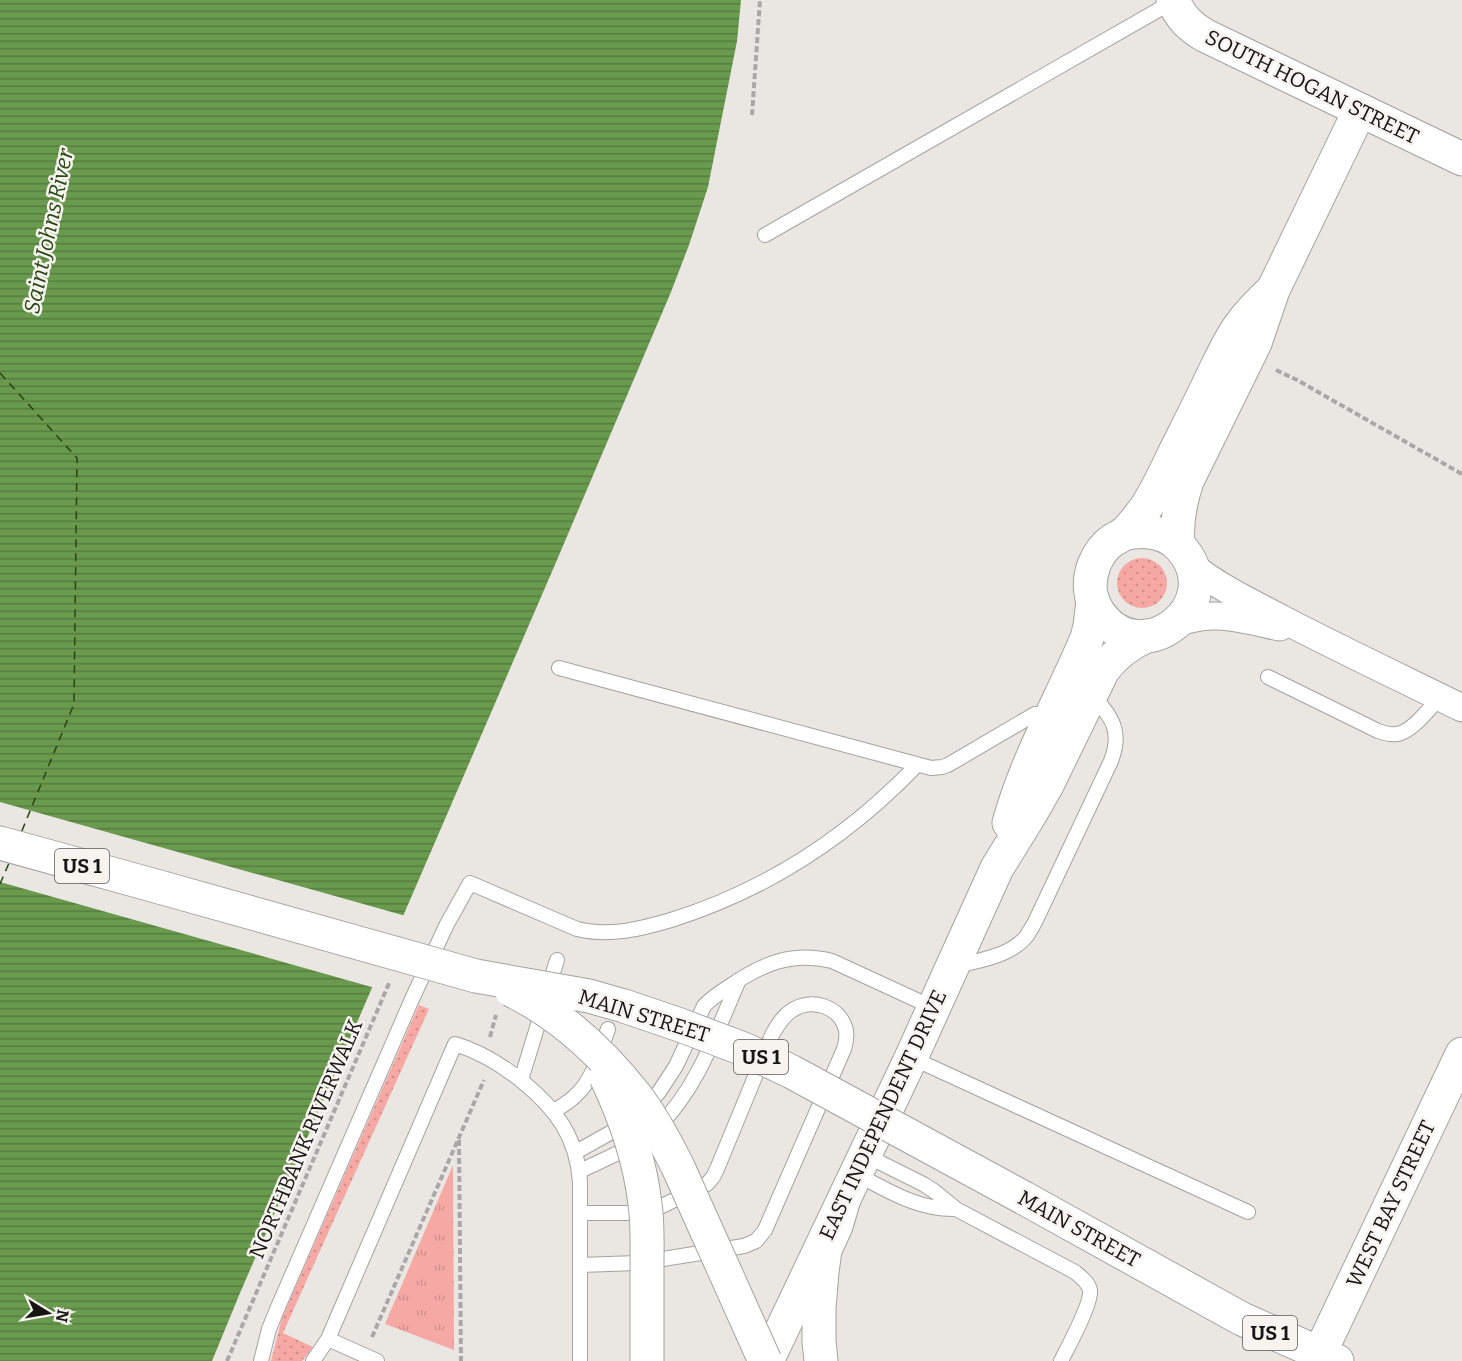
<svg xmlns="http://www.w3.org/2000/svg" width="1462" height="1361" font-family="Bitter,serif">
<defs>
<pattern id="grass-tufts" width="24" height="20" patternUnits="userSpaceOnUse" patternTransform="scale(1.5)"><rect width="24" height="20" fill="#f6a8a4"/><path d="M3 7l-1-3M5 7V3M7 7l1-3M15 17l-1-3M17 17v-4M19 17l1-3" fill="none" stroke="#d2908c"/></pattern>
<pattern id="park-dots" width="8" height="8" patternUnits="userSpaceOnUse" patternTransform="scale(1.5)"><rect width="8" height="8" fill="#f6a8a4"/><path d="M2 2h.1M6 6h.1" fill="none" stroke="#d2908c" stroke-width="1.8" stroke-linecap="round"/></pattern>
<pattern id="water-rules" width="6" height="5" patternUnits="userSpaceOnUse" patternTransform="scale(1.5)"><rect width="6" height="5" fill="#699a4e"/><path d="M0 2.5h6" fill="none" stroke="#557c40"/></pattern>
</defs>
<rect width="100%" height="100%" fill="#eae7e3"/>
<path fill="url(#grass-tufts)" d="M453,1165L454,1350L385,1324Z"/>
<g fill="url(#park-dots)">
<circle cx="1142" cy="583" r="25"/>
<path d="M419,1005L429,1009L283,1333L313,1347L302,1361H271L282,1318Z"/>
</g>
<path fill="url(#water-rules)" d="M0,0H741L737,41L708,187L689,245L671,292L554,567L240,1293L212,1361H0Z"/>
<path fill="#eae7e3" d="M0,802L406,916L375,988L0,882Z"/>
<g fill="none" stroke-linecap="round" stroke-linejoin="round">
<g stroke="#264712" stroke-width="1.5" stroke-dasharray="8 6" stroke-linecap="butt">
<path d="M0,373L77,458L74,704L21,833"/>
<path d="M0,884L9,863"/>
</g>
<defs>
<g id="service">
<path d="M765,235L1174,1"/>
<path d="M559,668L931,768L942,767L948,765L1035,714H1052"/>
<path d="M1268,677L1378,731C1384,733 1391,735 1397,734C1412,732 1430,708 1440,697"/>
<path d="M955,967C978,960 1008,957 1025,938C1029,933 1032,927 1035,922L1111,761C1123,730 1111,717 1092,694"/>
<path d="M548,989L557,960"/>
<path d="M912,1058L1248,1212"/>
<path d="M521,1080L543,1008"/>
<path d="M645,1108L659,1092L676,1066L704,1006C711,998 721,992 730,986C762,964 792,951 832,961L934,1008"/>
<path d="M554,1111C562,1106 571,1101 577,1094C594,1078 600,1051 608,1029"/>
<path d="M658,1127C699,1086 716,1032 739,980"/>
<path d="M576,1152L626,1124"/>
<path d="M865,1155L923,1184L934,1191L956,1209L1075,1272C1081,1277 1088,1282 1090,1290C1092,1303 1068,1347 1061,1361"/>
<path d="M580,1171L633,1146"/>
<path d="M856,1174C889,1191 918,1210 956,1209"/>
<path d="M580,1265L638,1263L744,1246L756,1241L765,1230L844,1049C846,1043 847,1037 846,1030C840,1006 811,997 791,1011C783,1016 778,1025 773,1033L717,1169L713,1177L707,1184L656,1209L626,1213H580"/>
<path d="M328,1339L377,1361"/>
<path d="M261,1361L269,1329L278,1307L412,999L447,924L470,883L577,929C609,937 641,929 671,920C767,890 848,837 917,765"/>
<path d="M313,1361L328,1339L455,1044C481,1052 501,1064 523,1082C556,1109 577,1137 580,1182V1361"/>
</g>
<g id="minor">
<path d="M1192,566C1220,588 1252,603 1284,620C1342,650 1403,679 1462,708"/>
<path d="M1178,622C1186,620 1193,618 1201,617C1227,613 1255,622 1280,627"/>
</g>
<g id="tertiary">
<path d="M1173,0C1180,17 1190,27 1206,36L1462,159"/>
<path d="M1123,534C1144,529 1166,531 1181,548C1230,604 1141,674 1099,613C1089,599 1088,581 1094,565C1098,555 1104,546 1113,540C1117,538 1121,536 1125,533C1132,526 1139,517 1145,509C1157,491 1166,471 1175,452C1188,426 1201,401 1213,375C1221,359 1229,341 1239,327C1249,313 1261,301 1273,290"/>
<path d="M1178,544C1176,522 1180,502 1187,481L1255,343L1273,290L1360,110"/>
<path d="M1009,823C1027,758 1061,700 1087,638L1090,626L1093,601"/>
<path d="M767,1361L911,1058L997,868L1031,813L1047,785L1103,670C1115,654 1129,644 1146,636"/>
</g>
<g id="secondary">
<path d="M821,1361L819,1341V1308L822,1272L825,1250L836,1226L843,1202"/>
<path d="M1316,1361L1462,1054"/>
</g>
<g id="primary">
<path d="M0,843L163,888"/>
<path d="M1024,1198L1242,1319L1337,1361"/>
</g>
</defs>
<use href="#service" stroke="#a5a39f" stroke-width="16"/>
<use href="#minor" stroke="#a5a39f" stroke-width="29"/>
<use href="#tertiary" stroke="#a5a39f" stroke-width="35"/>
<use href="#secondary" stroke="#a5a39f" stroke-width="35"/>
<use href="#primary" stroke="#a5a39f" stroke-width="35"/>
<g stroke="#aaa7a4" stroke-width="4" stroke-dasharray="6 3" stroke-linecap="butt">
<path d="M752,115L760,0"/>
<path d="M1276,370L1297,380L1462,474"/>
<path d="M490,1037L496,1015"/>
<path d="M459,1140L461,1361"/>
<path d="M372,1337L484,1080"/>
<path d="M227,1361L390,981"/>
</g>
<use href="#service" stroke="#fff" stroke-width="14"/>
<use href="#minor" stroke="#fff" stroke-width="27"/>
<use href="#tertiary" stroke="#fff" stroke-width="33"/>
<use href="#secondary" stroke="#fff" stroke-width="33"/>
<use href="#primary" stroke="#fff" stroke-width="33"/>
<defs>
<g id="primary-bridge">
<path d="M163,888L476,976L589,996L624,1006L680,1025L746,1050L792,1072L1024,1198"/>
<path d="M511,990C560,1014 603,1054 636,1096C653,1118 666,1143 678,1167L765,1361"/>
<path d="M606,1077C625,1117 640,1160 645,1204C648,1224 647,1244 647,1264C647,1296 647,1329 647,1361"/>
</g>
</defs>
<use href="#primary-bridge" stroke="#a5a39f" stroke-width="35" stroke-linecap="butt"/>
<use href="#primary-bridge" stroke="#fff" stroke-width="33"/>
</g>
<g text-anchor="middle" stroke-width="5" stroke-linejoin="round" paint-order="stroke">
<g fill="#f7f4f0" stroke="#5a5855" stroke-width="1.5">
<rect x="55" y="849" width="54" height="34" rx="4.5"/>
<rect x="734" y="1040" width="54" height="34" rx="4.5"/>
<rect x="1243" y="1316" width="54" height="34" rx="4.5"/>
</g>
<g font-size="20" font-weight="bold" fill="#161513">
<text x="82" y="873">US 1</text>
<text x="761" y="1064">US 1</text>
<text x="1270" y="1340">US 1</text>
</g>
<g font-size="21" fill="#161513" stroke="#f7f4f0">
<text transform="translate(1312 87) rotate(26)" y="7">SOUTH HOGAN STREET</text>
<text transform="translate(644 1016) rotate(17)" y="7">MAIN STREET</text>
<text transform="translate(883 1115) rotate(-65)" y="7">EAST INDEPENDENT DRIVE</text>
<text transform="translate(306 1139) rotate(-67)" y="7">NORTHBANK RIVERWALK</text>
<text transform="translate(1391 1204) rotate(-65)" y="7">WEST BAY STREET</text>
<text transform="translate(1079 1229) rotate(29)" y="7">MAIN STREET</text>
</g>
<g font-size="22" font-style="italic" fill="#264712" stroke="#f7f4f0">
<text transform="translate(48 231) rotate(-78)" y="8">Saint Johns River</text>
</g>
</g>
<g transform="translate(48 1313) rotate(101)" stroke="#f7f4f0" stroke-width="4.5" paint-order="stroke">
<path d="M0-4.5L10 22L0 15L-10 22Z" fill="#161513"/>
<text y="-9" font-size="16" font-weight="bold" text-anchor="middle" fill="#161513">N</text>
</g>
</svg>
